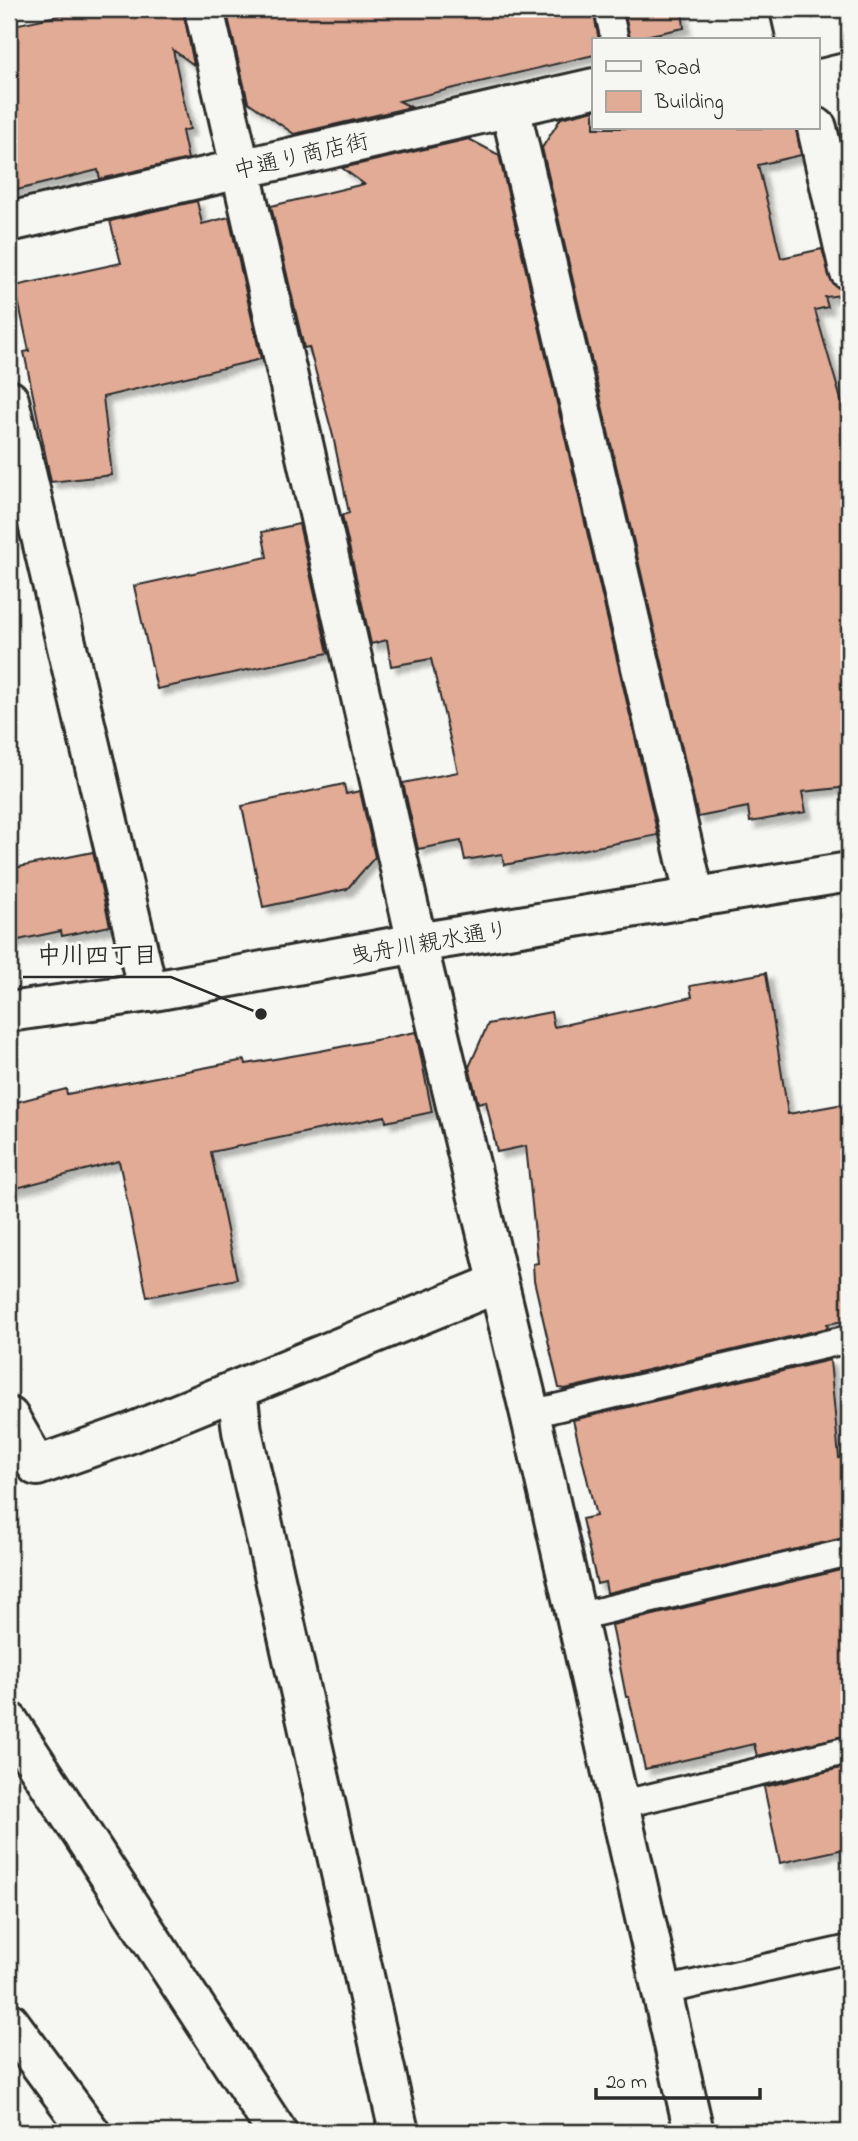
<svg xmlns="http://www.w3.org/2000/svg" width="858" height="2141" font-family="'Indie Flower','Klee One',sans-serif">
<defs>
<filter id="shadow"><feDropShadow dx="6" dy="6" stdDeviation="2" flood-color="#0004"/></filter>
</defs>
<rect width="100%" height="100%" fill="#f6f6f2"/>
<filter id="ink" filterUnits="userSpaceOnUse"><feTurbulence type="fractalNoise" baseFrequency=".0143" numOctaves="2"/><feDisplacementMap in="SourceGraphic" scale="14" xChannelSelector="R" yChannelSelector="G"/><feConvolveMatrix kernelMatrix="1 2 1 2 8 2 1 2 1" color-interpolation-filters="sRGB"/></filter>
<g filter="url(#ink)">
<g fill="#e1ab96" stroke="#2b2b2b" stroke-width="2" filter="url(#shadow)">
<path d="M90,9H183L194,65L173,50L190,129L182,131L188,159L100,179L98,170L9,192V26Z"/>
<path d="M226,9H593L599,40H594V55L399,101L411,107L294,134L248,102Z"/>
<path d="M624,9H682L684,28L630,39Z"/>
<path d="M594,110V128H796L801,155L758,165L781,258L822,249L833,284L849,291V294L825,297L828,307L815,310L849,427V787L802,792L806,812L750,822L748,807L698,817L542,148L561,118Z"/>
<path d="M469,139L499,155L658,835L504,865L502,854L465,860L461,841L418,849L403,783L458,772L431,659L391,666L387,640L371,644L342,515L349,513L333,436L309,347L304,348L271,206L364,184L342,168Z"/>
<path d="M197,201L202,224L229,217L261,359L103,397L112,475L51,482L24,352L29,351L15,286L121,263L110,221Z"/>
<path d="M299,524L328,653L157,689L134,586L267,557L262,532Z"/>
<path d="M344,784L346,794L360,791L375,857L347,889L263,907L242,806Z"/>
<path d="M93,852L110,926L62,936L61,931L9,942V869Z"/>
<path d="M766,973L788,1114L849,1103V1320L827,1324L828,1328L565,1389L559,1388L534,1280L533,1264L538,1263L526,1146L497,1152L486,1101L478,1103L469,1067L488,1024L551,1012L554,1027L692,997L690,986Z"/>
<path d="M416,1032L432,1112L386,1122L385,1116L211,1152L237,1279L147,1297L119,1161L9,1190V1104L66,1089L67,1094L245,1060L246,1064L320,1051Z"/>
<path d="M830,1360L839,1458L849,1456V1537L607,1593L605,1582L597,1584L582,1519L596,1516L573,1420Z"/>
<path d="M849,1568V1735L757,1756L754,1744L645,1769L629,1697H626L612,1625Z"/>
<path d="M849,1766V1848L780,1863L764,1787Z"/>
</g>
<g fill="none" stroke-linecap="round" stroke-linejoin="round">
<defs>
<g id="service">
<path d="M608,9L615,40"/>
<path d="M530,1414L849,1339"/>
<path d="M576,1617L849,1552"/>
<path d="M619,1805L849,1750"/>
<path d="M663,1991L849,1949"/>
</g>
<g id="minor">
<path d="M204,9L417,943L530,1414L694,2132"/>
<path d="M790,9L797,40"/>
<path d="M808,40L849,30"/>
<path d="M510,107L695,898"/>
<path d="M817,128L849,270"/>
<path d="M9,222L594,88"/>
<path d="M9,400L148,992"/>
<path d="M237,1391L242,1431L399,2132"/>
<path d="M9,1417L37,1466L128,1434L498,1283"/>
<path d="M9,1722L277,2132"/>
<path d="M9,2022L90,2132"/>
</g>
<path id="tertiary" d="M9,1012L148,992L417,943L849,872"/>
</defs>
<use href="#service" stroke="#2b2b2b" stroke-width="32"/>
<use href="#minor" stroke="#2b2b2b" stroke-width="44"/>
<use href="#tertiary" stroke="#2b2b2b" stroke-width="44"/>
<use href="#service" stroke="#f6f6f2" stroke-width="26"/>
<use href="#minor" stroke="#f6f6f2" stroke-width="38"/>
<use href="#tertiary" stroke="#f6f6f2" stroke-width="38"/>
</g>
</g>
<g text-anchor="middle" stroke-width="6" stroke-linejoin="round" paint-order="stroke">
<g font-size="23" fill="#2b2b2b" stroke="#f6f6f2">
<text transform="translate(301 155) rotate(-13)" y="8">中通り商店街</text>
<text transform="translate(429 942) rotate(-10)" y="8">曳舟川親水通り</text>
</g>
</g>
<path fill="none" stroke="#2b2b2b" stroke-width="2.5" d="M261 1014L171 977H23"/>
<circle fill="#2b2b2b" stroke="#f6f6f2" stroke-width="2.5" cx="261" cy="1014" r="7"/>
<g font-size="24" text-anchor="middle" font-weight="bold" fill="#2b2b2b" stroke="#f6f6f2" stroke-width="6" stroke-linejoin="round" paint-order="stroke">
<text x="97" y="963">中川四丁目</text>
</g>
<rect width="858" height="2141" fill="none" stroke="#f6f6f2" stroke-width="35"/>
<rect x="18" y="18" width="823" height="2106" fill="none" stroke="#2b2b2b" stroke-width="2.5" filter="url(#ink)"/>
<rect x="592" y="38" width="228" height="91" fill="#f6f6f2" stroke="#a5a5a2" stroke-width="2"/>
<rect x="606" y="61" width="35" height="10" fill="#f6f6f2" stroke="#a5a5a2" stroke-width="2"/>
<text x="655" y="74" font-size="21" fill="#2b2b2b">Road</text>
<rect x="606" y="91" width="35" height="21" fill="#e1ab96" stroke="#a5a5a2" stroke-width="2"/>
<text x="655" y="108" font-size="21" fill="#2b2b2b">Building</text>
<path d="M596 2088v10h164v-10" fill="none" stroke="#2b2b2b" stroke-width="3.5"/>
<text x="606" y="2088" font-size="21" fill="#2b2b2b" stroke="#f6f6f2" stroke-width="5" paint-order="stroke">20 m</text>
</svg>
